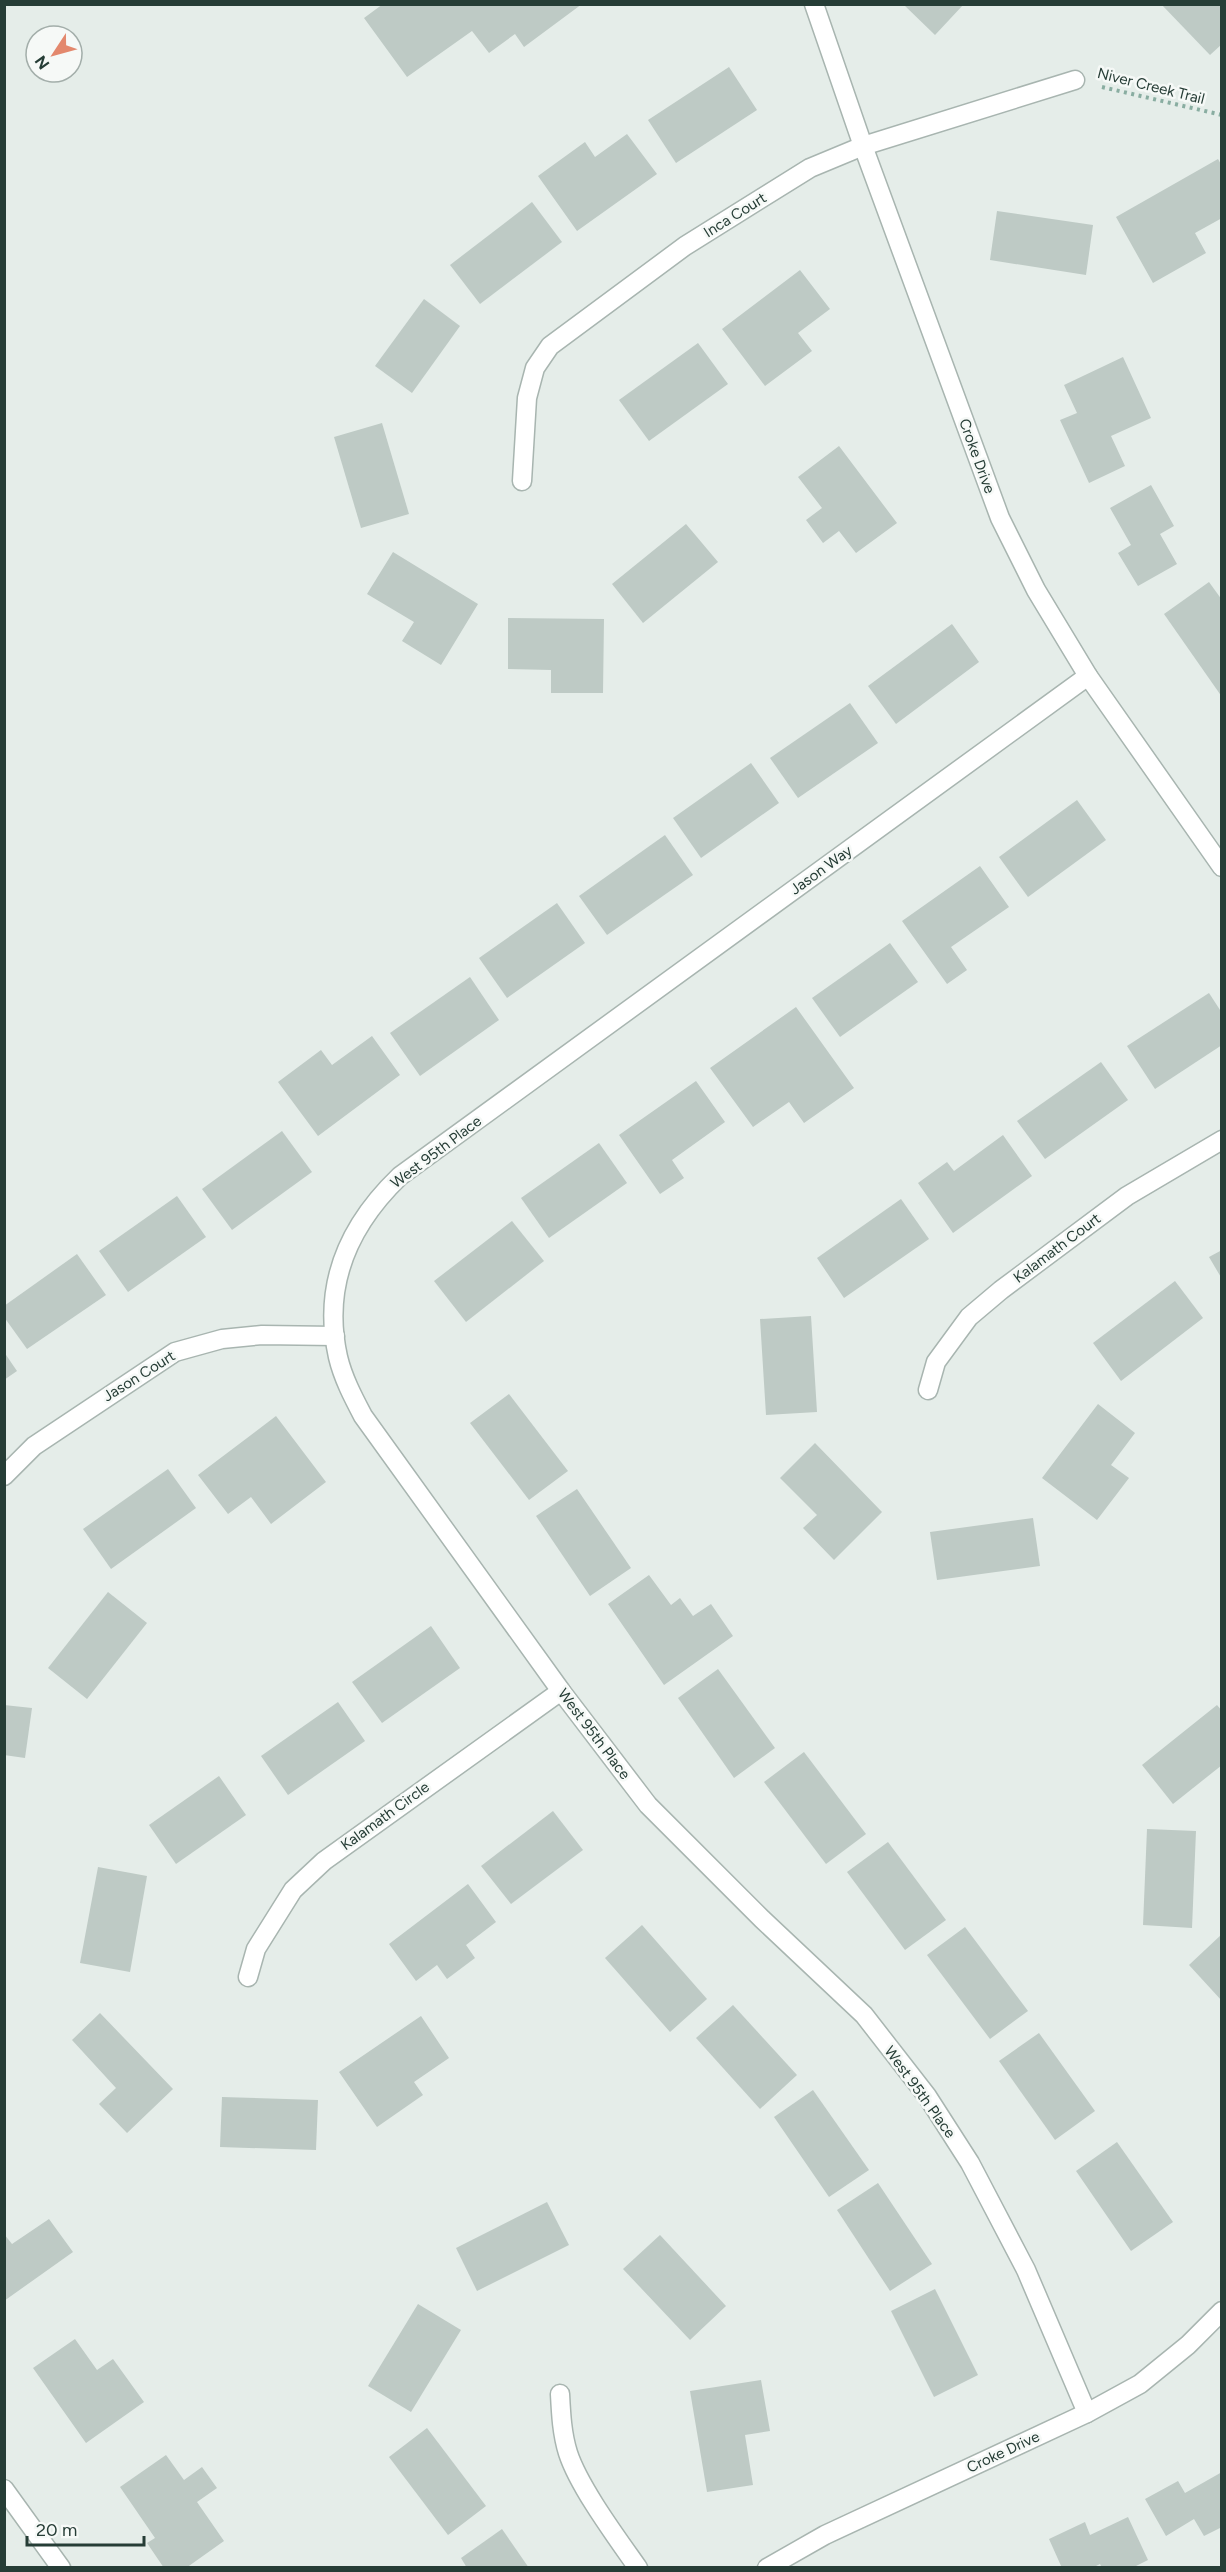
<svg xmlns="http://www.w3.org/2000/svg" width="1226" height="2572" font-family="Figtree,sans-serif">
<rect width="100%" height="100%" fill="#e5ede9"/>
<g fill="#becac5">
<path d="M383,4H582L524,47L515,34L489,53L472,31L407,77L364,18Z"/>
<path d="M903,4H964L935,35Z"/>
<path d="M1161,4H1222V44L1210,55Z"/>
<path d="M729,67L757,110L676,163L648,120Z"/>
<path d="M627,134L657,174L577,231L538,176L585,142L595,157Z"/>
<path d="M1218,159L1222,166V218L1195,233L1206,253L1153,283L1116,217Z"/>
<path d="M532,202L562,242L480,304L450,265Z"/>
<path d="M997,211L1093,225L1086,275L990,260Z"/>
<path d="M800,270L830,309L798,333L812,351L765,386L722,329Z"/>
<path d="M424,299L460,326L412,393L375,366Z"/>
<path d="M698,343L728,384L649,441L619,400Z"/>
<path d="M1123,357L1151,418L1111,436L1125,466L1089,483L1060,420L1077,413L1064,385Z"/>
<path d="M382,423L409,514L361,528L334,437Z"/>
<path d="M839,446L897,523L856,553L839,531L823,543L806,520L822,508L798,477Z"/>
<path d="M1151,485L1174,526L1160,534L1177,564L1138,586L1118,553L1131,545L1110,508Z"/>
<path d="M686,524L718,562L643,623L612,584Z"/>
<path d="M393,552L478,604L441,665L402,641L414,622L367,594Z"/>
<path d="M1209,582L1222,600V697L1164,614Z"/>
<path d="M508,618L604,619L603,693H551V670L508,669Z"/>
<path d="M952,624L979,662L896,724L868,686Z"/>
<path d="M850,703L878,743L798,798L770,758Z"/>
<path d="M751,763L779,803L701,858L673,818Z"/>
<path d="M1077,800L1106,840L1028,897L999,857Z"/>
<path d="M665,835L693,875L607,935L579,896Z"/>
<path d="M980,866L1009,907L951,947L967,970L947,984L902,921Z"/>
<path d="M557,903L585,943L507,998L479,958Z"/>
<path d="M890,943L918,982L840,1037L812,998Z"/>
<path d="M470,977L499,1020L420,1076L390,1033Z"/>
<path d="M1209,993L1222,1013V1045L1155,1089L1127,1046Z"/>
<path d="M796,1007L854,1088L804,1123L789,1102L753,1127L710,1068Z"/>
<path d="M372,1036L400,1075L318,1136L278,1082L321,1050L332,1065Z"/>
<path d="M1101,1062L1128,1100L1045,1159L1017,1121Z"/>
<path d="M696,1081L725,1122L672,1160L684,1178L660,1194L619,1135Z"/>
<path d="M282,1131L312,1172L232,1230L202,1189Z"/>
<path d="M1003,1135L1032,1176L953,1233L918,1183L947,1162L954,1171Z"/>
<path d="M599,1143L627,1183L549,1238L521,1198Z"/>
<path d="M177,1196L206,1237L128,1292L99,1251Z"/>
<path d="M901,1199L929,1239L844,1298L817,1258Z"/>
<path d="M512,1221L544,1261L466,1322L434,1281Z"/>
<path d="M1222,1250V1279L1209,1257Z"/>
<path d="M77,1254L106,1295L27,1349L4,1317V1306Z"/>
<path d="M1175,1281L1203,1318L1121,1381L1093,1343Z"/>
<path d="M811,1316L817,1412L766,1415L760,1319Z"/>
<path d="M4,1352L17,1371L4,1380Z"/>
<path d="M509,1394L568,1471L529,1500L470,1423Z"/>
<path d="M1098,1404L1135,1433L1111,1465L1129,1478L1097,1520L1042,1478Z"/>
<path d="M276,1416L326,1482L271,1524L251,1497L228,1514L198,1475Z"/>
<path d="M815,1443L882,1512L834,1560L803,1528L817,1515L780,1478Z"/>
<path d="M168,1469L196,1508L111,1569L83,1529Z"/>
<path d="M577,1489L631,1568L590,1596L536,1516Z"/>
<path d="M1033,1518L1040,1566L937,1580L930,1532Z"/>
<path d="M649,1575L671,1605L680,1598L693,1616L711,1604L733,1636L664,1685L608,1604Z"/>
<path d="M108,1592L147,1623L87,1699L48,1668Z"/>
<path d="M431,1626L460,1668L382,1723L352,1682Z"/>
<path d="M718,1669L775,1748L734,1778L678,1698Z"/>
<path d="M338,1702L365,1741L288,1795L261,1756Z"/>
<path d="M4,1705L32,1708L25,1758L4,1755Z"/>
<path d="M1217,1705L1222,1711V1765L1173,1804L1142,1765Z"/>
<path d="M804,1752L866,1834L826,1864L764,1782Z"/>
<path d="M219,1776L246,1815L176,1864L149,1825Z"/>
<path d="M553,1811L583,1850L511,1904L481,1866Z"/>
<path d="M1147,1829L1196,1831L1192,1928L1143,1925Z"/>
<path d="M888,1842L946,1920L905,1950L847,1872Z"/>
<path d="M98,1867L147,1876L130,1972L80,1963Z"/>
<path d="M468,1884L496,1922L466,1945L475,1958L447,1979L437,1965L416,1981L389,1944Z"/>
<path d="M642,1925L707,1999L670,2032L605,1958Z"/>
<path d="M965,1927L1028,2011L990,2039L927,1955Z"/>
<path d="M1222,1934V2001L1189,1965Z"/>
<path d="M733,2005L797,2075L760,2109L696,2038Z"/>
<path d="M100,2013L173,2089L127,2133L99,2104L116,2088L72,2040Z"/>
<path d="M421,2016L449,2058L414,2082L423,2095L377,2127L339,2072Z"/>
<path d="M1039,2033L1095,2111L1055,2140L999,2061Z"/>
<path d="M813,2090L869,2170L829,2197L774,2117Z"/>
<path d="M222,2097L318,2100L316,2150L220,2147Z"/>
<path d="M1117,2142L1173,2222L1131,2251L1076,2171Z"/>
<path d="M878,2183L932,2264L890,2291L837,2210Z"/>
<path d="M547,2202L569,2245L477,2291L456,2248Z"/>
<path d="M49,2219L73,2252L4,2301V2234L12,2244Z"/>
<path d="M660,2235L726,2306L690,2340L623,2269Z"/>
<path d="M935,2289L978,2375L934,2397L891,2311Z"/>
<path d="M418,2304L461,2330L411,2412L368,2386Z"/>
<path d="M75,2339L97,2370L113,2359L144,2402L86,2443L33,2368Z"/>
<path d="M761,2380L770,2431L745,2435L753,2485L707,2492L690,2391Z"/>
<path d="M427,2428L486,2506L448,2535L389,2457Z"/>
<path d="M166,2455L184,2480L202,2467L217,2488L197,2502L224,2541L186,2568H164L147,2543L155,2538L120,2487Z"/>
<path d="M1222,2472V2527L1204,2536L1194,2519L1166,2536L1145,2499L1178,2481L1185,2493Z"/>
<path d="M1128,2517L1148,2560L1132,2568H1102L1100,2564L1092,2568H1062L1049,2539L1085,2522L1090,2535Z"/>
<path d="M502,2529L529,2568H467L461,2558Z"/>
</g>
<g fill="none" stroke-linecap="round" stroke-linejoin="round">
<defs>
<g id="minor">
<path d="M522,481L527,398L535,368L550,346L685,246L810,168L863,146L1075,80"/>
<path d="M928,1390L936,1362L969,1317L1001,1290L1127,1196L1222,1140"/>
<path d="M4,1476L34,1446L175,1352L222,1339L262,1335L335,1336"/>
<path d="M248,1977L256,1949L293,1890L324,1861L561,1691"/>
<path d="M560,2394C561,2414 562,2434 568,2453C579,2487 617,2538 638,2568"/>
<path d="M1087,2413L1026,2270L970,2163L927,2096L864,2015L762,1919L648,1805L561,1691L363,1416C353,1397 343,1378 338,1357C322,1285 349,1225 400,1176L1088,676"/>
<path d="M4,2489L61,2568"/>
</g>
<g id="tertiary">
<path d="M814,4L863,146L1000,518L1036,590L1088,676L1222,867"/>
<path d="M767,2568L825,2535L1087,2413L1140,2384L1188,2345L1222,2311"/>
</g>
</defs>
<use href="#minor" stroke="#a8b5b0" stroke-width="21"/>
<use href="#tertiary" stroke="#a8b5b0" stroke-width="21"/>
<path stroke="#89ada1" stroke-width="4" stroke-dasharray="3 4.5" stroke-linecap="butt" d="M1102,87L1222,115"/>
<use href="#minor" stroke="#fff" stroke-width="18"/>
<use href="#tertiary" stroke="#fff" stroke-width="18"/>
</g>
<g text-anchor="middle" stroke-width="5" stroke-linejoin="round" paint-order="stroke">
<g font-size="15" fill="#263d36" stroke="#f6f9f7">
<text transform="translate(1151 86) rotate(14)" y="5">Niver Creek Trail</text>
<text transform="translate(735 215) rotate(-32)" y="5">Inca Court</text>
<text transform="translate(977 456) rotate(70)" y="5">Croke Drive</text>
<text transform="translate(821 870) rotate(-36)" y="5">Jason Way</text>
<text transform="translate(436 1152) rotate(-37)" y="5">West 95th Place</text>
<text transform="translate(1057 1248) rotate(-37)" y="5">Kalamath Court</text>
<text transform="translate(139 1376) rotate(-32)" y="5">Jason Court</text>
<text transform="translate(594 1734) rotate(53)" y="5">West 95th Place</text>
<text transform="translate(385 1816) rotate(-36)" y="5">Kalamath Circle</text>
<text transform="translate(920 2092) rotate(54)" y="5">West 95th Place</text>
<text transform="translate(1003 2452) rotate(-25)" y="5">Croke Drive</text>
</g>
</g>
<rect width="1226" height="2572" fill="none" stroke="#263d36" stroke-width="12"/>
<g transform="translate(54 54) rotate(234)"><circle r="28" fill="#f6f9f7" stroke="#a3aeaa" stroke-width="1.5"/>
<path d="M0-4.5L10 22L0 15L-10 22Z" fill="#e3886d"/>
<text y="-9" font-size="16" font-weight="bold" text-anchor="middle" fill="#263d36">N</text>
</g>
<path d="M27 2536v9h117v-9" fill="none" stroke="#263d36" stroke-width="3"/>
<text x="36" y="2536" font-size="18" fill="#263d36" stroke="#f6f9f7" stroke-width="4.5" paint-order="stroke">20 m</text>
</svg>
